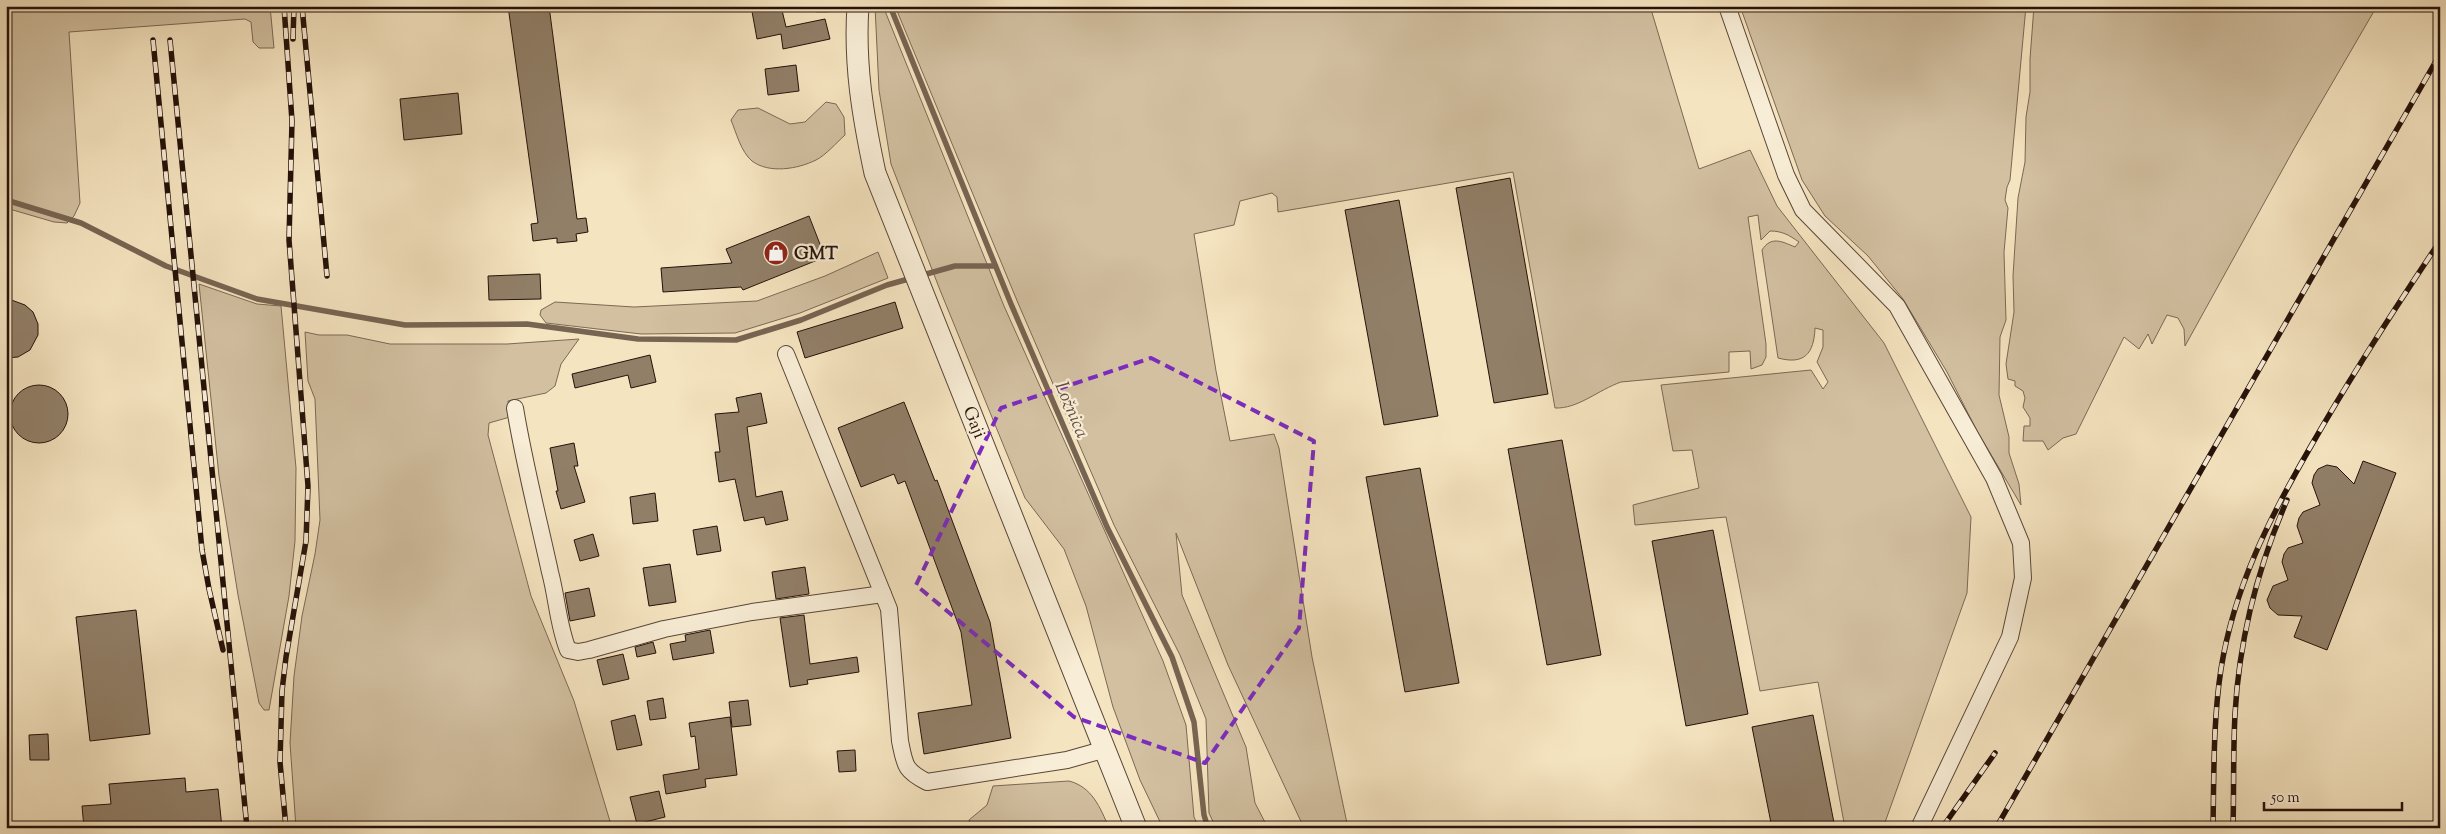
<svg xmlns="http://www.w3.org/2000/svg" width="2446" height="834" font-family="'Sorts Mill Goudy',serif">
<rect width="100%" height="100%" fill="#f5e4c0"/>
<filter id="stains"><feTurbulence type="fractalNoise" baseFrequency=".004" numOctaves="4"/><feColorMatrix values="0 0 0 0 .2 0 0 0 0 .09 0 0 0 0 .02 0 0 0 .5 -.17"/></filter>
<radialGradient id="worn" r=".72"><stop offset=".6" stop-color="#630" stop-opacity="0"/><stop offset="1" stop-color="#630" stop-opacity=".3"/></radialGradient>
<g fill="#d2c0a1" stroke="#7c6855">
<path d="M6,6H270L274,48H259L253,42L251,22L245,19L69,32L80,203L74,216L67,223L54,222L6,208Z"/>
<path d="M814,6H837L828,12H816Z"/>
<path d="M875,6H883L1004,306L1163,661L1186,725L1194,817L1199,828H1163L1140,780L1113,707L1086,606L1064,549L1025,498L940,290L891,164L879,90Z"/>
<path d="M895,6H1650L1699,169L1750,150L1777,206L1884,343L1971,517L1967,593L1883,828H1845L1818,682L1760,691L1726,517L1635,525L1633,505L1699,488L1692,450L1673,451L1661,385L1811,370L1823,389L1828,382L1817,362L1823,347V330L1815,328C1814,354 1804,365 1778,358L1762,250C1771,236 1781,241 1795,247L1799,242C1789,235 1782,231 1770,231L1761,240L1758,215L1748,217L1766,344V357L1762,365L1751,369L1750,351L1729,352V372L1621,382C1598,390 1578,409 1555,408L1513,172L1278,212L1277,197L1272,193L1240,201L1234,225L1194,234L1216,371L1230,441L1274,434L1279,448L1312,657L1348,828H1304L1228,665L1176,533L1182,595L1246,747L1255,803L1268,828H1216L1209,813L1206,719L1180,655L1114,525L1018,303Z"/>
<path d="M1740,6H2026L2010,180L2007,187L2005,200L2008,208L2004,252L2006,320L2000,337L1999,395L2009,437V453L2019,484L2021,505L1977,431L1947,372L1903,299L1868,256L1825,216L1802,180Z"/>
<path d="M2034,6H2377L2295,147L2185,346L2184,329L2178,318L2167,315L2152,344L2148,334L2139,349L2124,337L2076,434L2063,438L2048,450L2043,441H2023L2024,426H2030V418L2023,407L2025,398L2023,391L2015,386V381L2008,379L2006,364L2014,312L2013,276L2018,198L2025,162L2026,117L2030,92V59Z"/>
<path d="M826,102L836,104L844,117L845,135C836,143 826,155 816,160C798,169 769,174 752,161C741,152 736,132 731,120L738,110L758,108L790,124L805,122Z"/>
<path d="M878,252L888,278L800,313L735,333L641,334L546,323L540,315L541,310L555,302L634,307L757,301L825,276Z"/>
<path d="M199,284L257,304L281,306L296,468L295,541L289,596L269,710H264L259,703L238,595L219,476Z"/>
<path d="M305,332L319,335H347L390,344H507L579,339L561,364L555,386L546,393L508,401L510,417L489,423L488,435L531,596L574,701L612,828H296L290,743L294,676L302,616L315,554L320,520L315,399L308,381Z"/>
<path d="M1069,781C1092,787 1100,807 1109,828H970L969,820L987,805L993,786Z"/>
</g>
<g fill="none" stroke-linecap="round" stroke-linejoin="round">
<g stroke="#776452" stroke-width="5.5">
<path d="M890,6L1011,304L1107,527L1172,657L1194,722L1204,815L1208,828"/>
<path d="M6,200L81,223L166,266L257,299L405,325L527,324L638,339L736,340L801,320L887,285L955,266H995"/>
</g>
</g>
<g fill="#917f68" stroke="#251109">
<path d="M508,6H549L577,219L586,218L588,232L576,234L577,241L557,243V238L533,241L531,224L538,223Z"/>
<path d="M751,6H781L786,27L825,19L830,39L783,49L781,34L757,39Z"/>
<path d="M796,65L799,91L768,95L765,69Z"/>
<path d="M458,93L462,134L404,140L400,99Z"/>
<path d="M1510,178L1548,394L1494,403L1456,188Z"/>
<path d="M1399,200L1438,416L1384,425L1345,210Z"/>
<path d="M809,216L825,257L743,290L741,287L663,292L661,268L732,263L726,249Z"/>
<path d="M540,274L541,299L489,300L488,276Z"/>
<path d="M6,298L25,305L33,312L38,324V335L30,350L18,357L6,358Z"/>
<path d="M895,302L903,328L805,358L797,332Z"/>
<path d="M650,355L656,382L631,388L628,375L575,388L572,374Z"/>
<circle cx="39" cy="414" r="29"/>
<path d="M761,393L767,423L747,427L756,497L782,491L788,520L766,525L764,517L744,521L735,479L719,482L715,452H720L715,414L739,412L736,398Z"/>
<path d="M904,402L935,481L937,480L990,622L1011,738L924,754L918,713L972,705L961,632L905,481L898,484L894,474L861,487L838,428Z"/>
<path d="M1562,440L1601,655L1547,665L1508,449Z"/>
<path d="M574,443L578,466H574L585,502L561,509L556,491H558L550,448Z"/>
<path d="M2363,461L2396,473L2327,650L2294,637L2302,616L2278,615L2270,608L2267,600L2273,586L2288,580L2282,562L2284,554L2288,548L2303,543L2297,526L2299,518L2303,512L2320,505L2312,483L2314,475L2318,469L2327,465L2337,467L2354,484Z"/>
<path d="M1420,468L1459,683L1405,692L1366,477Z"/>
<path d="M655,493L658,521L633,524L630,497Z"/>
<path d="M717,526L721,551L697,555L693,530Z"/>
<path d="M1713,530L1748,714L1686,726L1652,541Z"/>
<path d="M593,534L599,556L580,561L574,540Z"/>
<path d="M670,564L676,602L649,606L643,568Z"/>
<path d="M805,567L809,594L776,599L772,572Z"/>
<path d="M589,588L595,616L570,621L565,593Z"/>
<path d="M136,610L150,734L90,741L76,617Z"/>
<path d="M804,615L810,664L857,657L859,672L807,680L808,684L790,687L780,618Z"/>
<path d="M710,630L714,653L673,660L670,644L686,641L685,635Z"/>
<path d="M653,642L656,653L637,657L635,647Z"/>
<path d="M623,654L629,679L603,685L597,660Z"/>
<path d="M663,698L666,718L650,720L647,701Z"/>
<path d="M748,700L751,725L732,727L729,702Z"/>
<path d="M635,715L642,745L617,750L611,721Z"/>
<path d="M1813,715L1835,828H1772L1752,727Z"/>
<path d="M730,717L737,775L705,779L706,787L666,794L663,775L699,769L695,736L691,737L689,723Z"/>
<path d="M48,734L49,760H30L29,735Z"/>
<path d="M855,750L856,771L839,772L837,751Z"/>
<path d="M185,778L186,792L218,789L222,828H84L82,806L111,804L109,784Z"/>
<path d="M659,791L665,817L637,824L630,797Z"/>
</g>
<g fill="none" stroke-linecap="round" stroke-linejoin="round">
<defs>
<g id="minor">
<path d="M1727,6L1786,175L1803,210L1897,306L1994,478L2021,543L2023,578L2010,637L1919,828"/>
<path d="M786,354L889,609L900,741C905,765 904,770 927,782L1067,760L1106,749"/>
<path d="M515,408C524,463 538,517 550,572C557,598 558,625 568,650L578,652L589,650L664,629L752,612L883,594"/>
</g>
<path id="tertiary" d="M858,6C854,64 863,117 875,173L1136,828"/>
</defs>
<use href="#minor" stroke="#594637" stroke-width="18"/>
<use href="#tertiary" stroke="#594637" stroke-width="23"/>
<use href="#minor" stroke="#f8edd6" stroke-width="16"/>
<use href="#tertiary" stroke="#f8edd6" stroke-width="21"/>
<defs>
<g id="rail">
<path d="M284,6L292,121L289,240L308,486L306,541L286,657L282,691L280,762L286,828"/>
<path d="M302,6L327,276"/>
<path d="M293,39L294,6"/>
<path d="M153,40L202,550L209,589L223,650"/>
<path d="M170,40L247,828"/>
<path d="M1942,828L1995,753"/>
<path d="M1996,828L2440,54"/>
<path d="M2213,828C2214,775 2213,721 2221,669C2234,587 2270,517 2311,446C2351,376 2395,308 2440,241"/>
<path d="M2233,828C2234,790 2233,752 2235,714C2239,641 2258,567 2287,500"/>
</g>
</defs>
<use href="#rail" stroke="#251109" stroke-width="5.5"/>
<use href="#rail" stroke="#f8edd6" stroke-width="4" stroke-dasharray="11" stroke-linecap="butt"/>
</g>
<path fill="none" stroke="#7b2cbf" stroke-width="4" stroke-dasharray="10 6" stroke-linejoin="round" d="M1151,358L1314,441L1299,628L1205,763L1074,717L916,585L1001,408Z"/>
<defs>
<symbol id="shop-disc" viewBox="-11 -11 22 22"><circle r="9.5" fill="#8f2418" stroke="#f8edd6"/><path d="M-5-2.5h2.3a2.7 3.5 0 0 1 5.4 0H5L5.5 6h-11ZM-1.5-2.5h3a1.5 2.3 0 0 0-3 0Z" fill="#fff"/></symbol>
</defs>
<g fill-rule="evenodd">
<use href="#shop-disc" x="762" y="239" width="28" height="28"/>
</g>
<g text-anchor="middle" stroke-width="4.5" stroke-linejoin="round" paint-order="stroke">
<g font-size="18" font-weight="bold" fill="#251109" stroke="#f8edd6" text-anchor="start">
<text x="794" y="259">GMT</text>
</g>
<g font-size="18" fill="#251109" stroke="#f8edd6">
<text transform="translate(975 422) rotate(68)" y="6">Gaji</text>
</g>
<g font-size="19" font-style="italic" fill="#63503f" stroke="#f8edd6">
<text transform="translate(1073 409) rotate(67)" y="7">Ložnica</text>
</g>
</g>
<rect width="2446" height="834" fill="none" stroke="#f5e4c0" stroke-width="25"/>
<rect x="8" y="8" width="2431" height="819" fill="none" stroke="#251109" stroke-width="2.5"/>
<rect x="12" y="12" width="2421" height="809" fill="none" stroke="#251109"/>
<path d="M2264 802v8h138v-8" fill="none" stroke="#251109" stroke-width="2.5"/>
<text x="2271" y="802" font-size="15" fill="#251109" stroke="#f8edd6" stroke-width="4" paint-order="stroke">50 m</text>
<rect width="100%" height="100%" filter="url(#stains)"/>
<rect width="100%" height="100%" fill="url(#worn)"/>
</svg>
